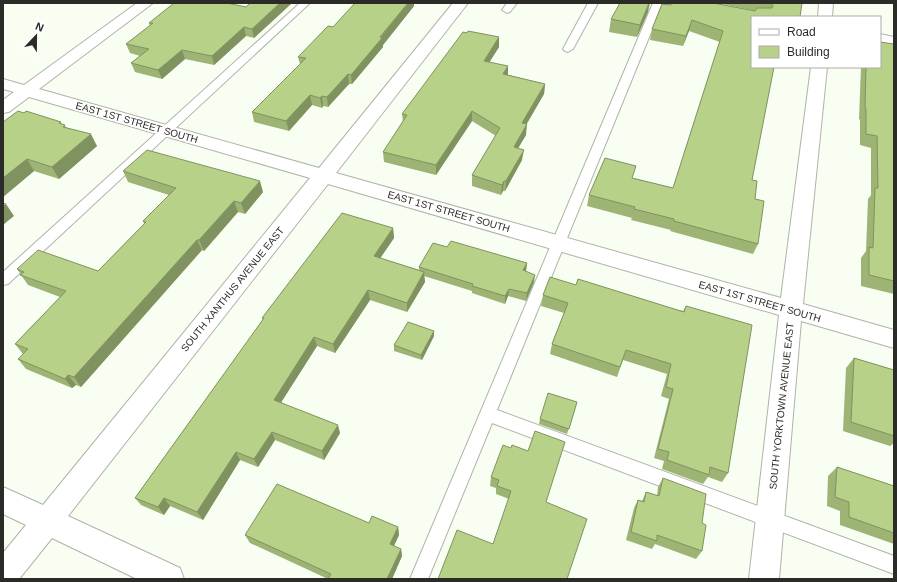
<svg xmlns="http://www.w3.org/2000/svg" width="897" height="582" font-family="Helvetica,sans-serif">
<rect width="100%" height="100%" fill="#f9fef3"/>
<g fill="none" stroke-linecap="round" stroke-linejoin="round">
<defs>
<g id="lane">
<path d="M300,3H310L8,284L3,285V272Z"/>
<path d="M507,3H517L510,12L507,13L502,10Z"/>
<path d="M588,3H598L573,49L568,52L565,51L563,49Z"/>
<path d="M653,3H663L497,410L894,556V574L492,423L428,579H410Z"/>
</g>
<g id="street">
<path d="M137,3H153L39,89L319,168L453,3H468L336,173L781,298L811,67H827L803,304L894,330V348L801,321L779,579H749L779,315L328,184L68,516L180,568L184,579H137L52,538L19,579H3V553L26,525L3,514V487L43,505L310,178L29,97L9,112L3,113V100L14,92L3,89V79L24,85Z"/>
<path d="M819,3H833L832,17H818Z"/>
</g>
<path id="secondary" d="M880,34L894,37V47L880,44Z"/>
</defs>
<use href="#lane" stroke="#afb3a9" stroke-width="2"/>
<use href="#street" stroke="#afb3a9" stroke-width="2"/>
<use href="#secondary" stroke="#afb3a9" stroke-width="2"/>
<use href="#lane" fill="#fff" fill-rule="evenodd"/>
<use href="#street" fill="#fff" fill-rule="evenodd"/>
<use href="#secondary" fill="#fff" fill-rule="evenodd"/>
</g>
<g fill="#9db475">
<path d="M250,3H292L254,38L246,36L214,65L185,59L162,79L135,72L131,63L140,56L130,53L126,44L150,26L149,23L246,7Z"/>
<path d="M717,3H802L752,17V180L758,244L753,254L670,231L671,230L631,220L632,218L587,206L589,195L633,178L673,188L720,42L689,31L683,46L650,40L652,29L662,4L755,11H756Z"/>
<path d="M414,6L383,45V47L352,84H349L328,107L323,106L322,108L312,105L289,131L254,122L252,112L300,64L298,57L333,27Z"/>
<path d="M648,12L637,37L609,32L611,19Z"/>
<path d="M499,37V47L489,62L508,75L545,84L544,94L526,124V135L518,148L522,160L505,191H503L501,195L472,186V175L496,136L472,121L436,175L384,162L383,152L403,122L402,114Z"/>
<path d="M894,44V294L861,286V258L866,251L868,199L871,195V148L860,145V120L859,119L861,67H880Z"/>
<path d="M3,122L63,124L66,127L97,146L59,179L34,171L3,197Z"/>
<path d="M123,171L263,192L245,214L238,212L204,251L202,250L81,387L76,385L72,388L26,369L18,359L23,354L15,344L60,297L28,285L17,269L98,271L144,224L143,221L169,195L128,182Z"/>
<path d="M393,228L394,238L380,258L419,270V267L447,247L527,263L526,271L534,282L526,301L508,296L505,304L472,293V291L424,276L425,282L407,312L370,300L335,353L317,346L281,402L340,433L324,460L275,440L258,467L240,460L203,520L170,506L164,515L141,505L135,498L263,320L262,318Z"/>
<path d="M576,285L683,311L686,306L728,473L722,482L708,477L703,484L662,469L664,461L654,458L669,399L661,396L667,374L623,360L617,377L550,354L552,344L564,313L541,306L543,295Z"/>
<path d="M434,331V336L422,360L394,351V345Z"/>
<path d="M854,358L894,370V443L890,446L843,431L846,368Z"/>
<path d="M577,402L567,434L539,424L540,419Z"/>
<path d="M511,448L528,451H562L493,544L509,499L496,494V488L490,486L491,477Z"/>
<path d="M837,467L894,486V544L840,525V511L827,506L828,476Z"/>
<path d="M663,478L702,523V551L696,559L655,544L652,549L626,540L634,508L638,500L642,501L646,492L657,496L658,487Z"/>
<path d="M369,523L398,527L399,535L394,546L401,549L402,556L392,579H328L250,543L245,535Z"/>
</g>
<g fill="#80925f">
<path d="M280,3H292L254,38L252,29Z"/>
<path d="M408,3H414V6L383,45V47L352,84L351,75Z"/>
<path d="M649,3H650L648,12L637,37L640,25Z"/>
<path d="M692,20L689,31L683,46L686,36Z"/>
<path d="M244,27L246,36L214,65L212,56Z"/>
<path d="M499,37V47L484,71V61Z"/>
<path d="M182,50L185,59L162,79L158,70Z"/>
<path d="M508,66V76L503,74Z"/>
<path d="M348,74L349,84L328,107L327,97Z"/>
<path d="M545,84L544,94L521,134L522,123Z"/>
<path d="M310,95L312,105L289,131L286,121Z"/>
<path d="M322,96L323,106L322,108L320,98Z"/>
<path d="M472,111V121L436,175V165Z"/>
<path d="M527,124L526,135L513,157L514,147Z"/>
<path d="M91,134L97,146L59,179L52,167Z"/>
<path d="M524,150L522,160L505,191L506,181Z"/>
<path d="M27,159L34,171L3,197V178Z"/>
<path d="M260,181L263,192L245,214L241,203Z"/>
<path d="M504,181L503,191L501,195L502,185Z"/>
<path d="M234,201L238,212L204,251L199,240Z"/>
<path d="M6,204L14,216L3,225V207Z"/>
<path d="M393,228L394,238L375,266L374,256Z"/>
<path d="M197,240L202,250L81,387L74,377Z"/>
<path d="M527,263L526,271L523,270Z"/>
<path d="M424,272L425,282L407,312V303Z"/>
<path d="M535,275L534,282L526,301L527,293Z"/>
<path d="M509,289L508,296L505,304V296Z"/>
<path d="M368,290L370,300L335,353L333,344Z"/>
<path d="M434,331V336L422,360L421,355Z"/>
<path d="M314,337L317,346L277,409L274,400Z"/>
<path d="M68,375L76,385L72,388L65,379Z"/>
<path d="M338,425L340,433L324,460L322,451Z"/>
<path d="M272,432L275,440L258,467L254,459Z"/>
<path d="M236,452L240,460L203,520L197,512Z"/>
<path d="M164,498L170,506L164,515L158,507Z"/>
<path d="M398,527L399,535L391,552L390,544Z"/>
<path d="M401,549L402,556L392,579H387Z"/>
</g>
<g fill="#b7d188" stroke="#80925f">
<path d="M174,3H227L246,7L250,3H280L252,29L244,27L212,56L182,50L158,70L131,63L149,49L126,44L153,23H149Z"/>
<path d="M355,3H408L380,37L382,38L351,75L348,74L327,97L322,96L320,98L310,95L286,121L252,112L306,58L298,57L328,26L333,27Z"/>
<path d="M620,3H649L640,25L611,19Z"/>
<path d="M672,3H713L755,11L757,8H772L773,6L771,3H802L800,17H752V67H774L752,180L757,181L755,199L764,201L758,244L674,221V219L634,209L635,207L589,195L605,158L636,166L632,178L673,188L723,31L692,20L686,36L652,29L662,4L671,5Z"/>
<path d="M468,31L499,37L484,61L508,66L503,74L545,84L522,123L527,124L514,147L524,150L506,181H504L502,185L472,175L500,128L472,111L436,165L383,152L407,115L402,114L463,32L467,33Z"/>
<path d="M880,42L894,44V281L869,275V247L873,248L875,188H878L877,136L866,134V109L865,108L866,67H880Z"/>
<path d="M18,111L24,113L26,111L61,122L59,123L65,125L63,127L91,134L52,167L27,159L3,178V122Z"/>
<path d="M147,150L260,181L241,203L234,201L199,240H197L74,377L68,375L65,379L18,359L28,349L15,344L66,291L20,275L24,272L17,269L38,250L98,271L146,222L143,221L176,188L123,171Z"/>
<path d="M3,203L6,204L3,207Z"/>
<path d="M342,213L393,228L374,256L424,272L407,303L368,290L333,344L314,337L274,400L338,425L322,451L272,432L254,459L236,452L197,512L164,498L158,507L135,498L264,318H262Z"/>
<path d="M451,241L527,263L523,270L535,275L527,293L509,289L505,296L472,286L473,284L419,267L433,243L447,247Z"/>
<path d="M550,277L576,285L578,279L684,312L686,306L752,325L728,473L710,467L709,475L667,460L669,452L658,449L673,389L666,387L671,364L626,350L620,367L552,344L568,303L543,295Z"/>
<path d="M408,322L434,331L421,355L394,345Z"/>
<path d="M854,358L894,370V436L851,422Z"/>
<path d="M548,393L577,402L569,429L540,419Z"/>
<path d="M535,431L565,442L546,502L587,519L567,579H438L457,530L493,544L511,491L497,486L499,480L491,477L503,445L511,448L512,445L528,451Z"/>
<path d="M837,467L894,486V533L849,517V502L835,497Z"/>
<path d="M663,478L706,494L702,523L706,525L702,551L657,535V541L631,532L638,500L644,502L646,492L659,496Z"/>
<path d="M277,484L369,523L372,516L398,527L390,544L401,549L387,579H328L331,574L245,535Z"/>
</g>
<g text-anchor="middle" stroke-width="3.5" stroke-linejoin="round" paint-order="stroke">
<g font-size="10" fill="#2b2c28" stroke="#fff">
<text transform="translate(137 122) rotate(16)" y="4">EAST 1ST STREET SOUTH</text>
<text transform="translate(449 211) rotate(16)" y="4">EAST 1ST STREET SOUTH</text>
<text transform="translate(232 289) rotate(-51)" y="4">SOUTH XANTHUS AVENUE EAST</text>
<text transform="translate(760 301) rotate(16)" y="4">EAST 1ST STREET SOUTH</text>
<text transform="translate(781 406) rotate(-84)" y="4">SOUTH YORKTOWN AVENUE EAST</text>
</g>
</g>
<rect width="897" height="582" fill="none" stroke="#2b2c28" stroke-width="8"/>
<rect x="751" y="16" width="130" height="52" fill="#ffffff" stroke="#aaaba9"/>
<rect x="759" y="29" width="20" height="6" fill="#ffffff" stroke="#aaaba9"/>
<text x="787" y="36" font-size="12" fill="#2b2c28">Road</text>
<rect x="759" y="46" width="20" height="12" fill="#b7d188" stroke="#aaaba9"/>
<text x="787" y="56" font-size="12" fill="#2b2c28">Building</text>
<g transform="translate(36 36) rotate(22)" stroke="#ffffff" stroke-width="3" paint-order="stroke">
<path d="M0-3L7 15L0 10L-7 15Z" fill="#2b2c28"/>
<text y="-6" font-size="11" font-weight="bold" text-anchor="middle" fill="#2b2c28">N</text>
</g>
</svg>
